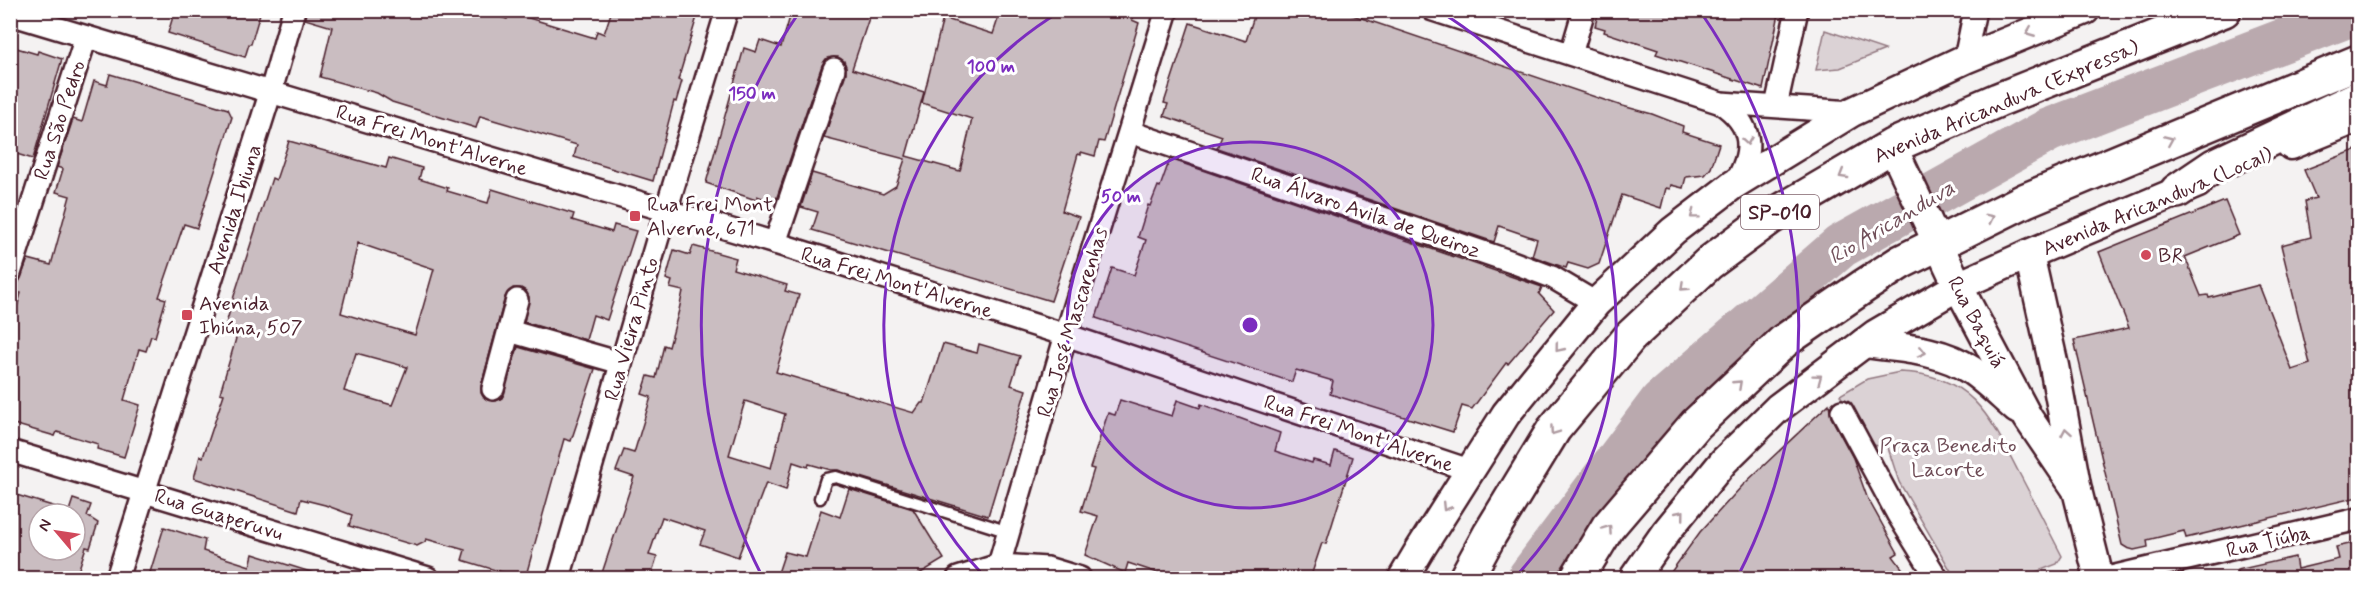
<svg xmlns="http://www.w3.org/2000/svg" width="2369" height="589" font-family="Mynerve,sans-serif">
<rect width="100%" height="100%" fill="#f4f2f2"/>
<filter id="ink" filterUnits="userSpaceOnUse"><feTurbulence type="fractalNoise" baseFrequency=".0167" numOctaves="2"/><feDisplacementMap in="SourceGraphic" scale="12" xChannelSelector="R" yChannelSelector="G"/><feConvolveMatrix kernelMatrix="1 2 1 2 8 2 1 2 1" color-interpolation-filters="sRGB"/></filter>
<g filter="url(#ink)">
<g fill="#dbd2d5" stroke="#927880" stroke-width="1.5">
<path d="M1825,30L1885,50L1840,68L1816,70Z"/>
<path d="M1900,372C1969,374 1989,414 2017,469C2032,497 2047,527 2062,556L2057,564L2020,578H1955L1899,482L1888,448L1869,444L1840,395L1867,379Z"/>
</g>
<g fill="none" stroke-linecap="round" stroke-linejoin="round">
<path stroke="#baa9ae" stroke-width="44" d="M1529,578L1661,402L1841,246L2049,130L2358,12"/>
</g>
<g fill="#cabdc1" stroke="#4a1f2b" stroke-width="1.5" fill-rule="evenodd">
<path d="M175,10H261L251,44H249L245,57L168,33Z"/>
<path d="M306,10H477L507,19L509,12L595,38L597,31L604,34L612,10H699L678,80L682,81L676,102L674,101L653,181L574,157L577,145L480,116L476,128L392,102L377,93L320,77L332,27L305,19Z"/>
<path d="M792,10H855L870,15L852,69L924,92L906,156L960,171L972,119L922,103L943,18L993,34L1001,10H1135L1132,20L1139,23L1104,142L1099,141L1095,156L1081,152V155L1078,154L1062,211L1079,217L1051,301L812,230L818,212L801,207L812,173L883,194L896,186L905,159L824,138L846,73L844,61L838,57L826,59L822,65L776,200L774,199L773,202L757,196L756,200L706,183L744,48L756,52L760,40L781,47Z"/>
<path d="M1256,10H1338L1619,105L1652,114L1683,126L1682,132L1719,144L1711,168L1705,175L1686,177L1683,188L1671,185L1670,189L1666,188L1661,208L1622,195L1599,264L1588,269L1568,263L1566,268L1532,256L1537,239L1499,226L1494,242L1217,148L1222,136L1164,116L1168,104L1164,103L1190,23L1246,41Z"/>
<path d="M1599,10H1768L1779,14L1763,89L1656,54L1658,50L1604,32L1605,29L1595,26Z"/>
<path d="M10,46L37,54L38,51L62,59L33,159L10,152Z"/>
<path d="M110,74L228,109L232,117L197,228L184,224L159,297L166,299L155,337L151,336L146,351L139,349L124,400L140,405L124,457L97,449L98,444L57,432L55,436L10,423V332L21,293L10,291V285L19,282L28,259L51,265L70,196L56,192L63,169L57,167L73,119L82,122L94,81L107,85Z"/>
<path d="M289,141L386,168L389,158L422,168L419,179L448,188L447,191L488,203L492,189L574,214L572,220L612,232L614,225L636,231L607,320L593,315L586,340L524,322L529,297L526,291L521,288H513L505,297L481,386V393L484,398L496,401L502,398L518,347L595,369L571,441L564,439L525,579L462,560L465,550L426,539L425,542L417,546L349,526L352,515L325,505L301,499L298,511L194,478L200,456L203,457L224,394L220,393L237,335L224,331L234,296L272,178L276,180ZM358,243L434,269L415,335L341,313ZM356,353L407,367L392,405L344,391Z"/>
<path d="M2358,149V497L2186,538L2184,531L2147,540L2148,547L2134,550L2127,548L2122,545L2074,340L2129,328L2099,252L2225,201L2239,235L2185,257L2201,296L2208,295L2209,298L2259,285L2292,370L2310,364L2281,245L2311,237L2305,201L2316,198L2304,170Z"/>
<path d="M1170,159L1542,287L1539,294L1554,310L1508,364L1506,363L1472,409L1462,406L1453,432L1330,394L1333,381L1296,370L1292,382L1096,318L1112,268L1134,275L1146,240L1138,237L1148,205L1150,206L1158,186L1160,187Z"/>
<path d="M693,246L736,258L733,269L787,285L785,291L799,295L776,372L914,413L921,403H924L943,344L977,353L979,344L1020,356L1011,385L1026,390L988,516L838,470H831L809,464L808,467L793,462L786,490L766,483L738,557L700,544L705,531L662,517L649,555L657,557L650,579H600L634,477L616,471L624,450L634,453L651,397L642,394L648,376L656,378L664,345L669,347L679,310L683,291L670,288L672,281L666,279L674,250L690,255ZM745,401L785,414L771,468L729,455Z"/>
<path d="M1120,400L1172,416L1177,400L1200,408L1201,404L1280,433L1275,451L1312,463L1313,460L1331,465L1335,451L1353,457L1326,544L1322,543L1310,579H1162L1164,575L1128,563L1125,573L1085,555L1098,516L1081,511L1094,469L1090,468L1108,413L1115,415Z"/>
<path d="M1829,404L1831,417L1853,458L1867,497L1898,553L1893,556L1910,579H1666L1700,532L1743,485Z"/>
<path d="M849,489L913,509L944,559L911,579H776L785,552L806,557L821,510L840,517Z"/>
<path d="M10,493L69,511L73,499L91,505L87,516L98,523L90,548L86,547L76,578L61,573L59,579H10ZM39,514H75V550H39Z"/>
<path d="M164,527L205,540L203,551L250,566L253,554L317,574L316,579H148Z"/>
<path d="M2358,542V579H2237V570L2295,557L2297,569L2339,559L2336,547Z"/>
</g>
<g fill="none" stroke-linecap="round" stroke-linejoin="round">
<defs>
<path id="lane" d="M820,498L826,479L836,477L1009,532"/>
<g id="street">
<path d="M1433,10L1721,103L1852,112"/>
<path d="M10,14L775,243L1066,335L1469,470"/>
<path d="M1571,54L1584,10"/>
<path d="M1965,59L1975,10"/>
<path d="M1721,103C1755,126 1754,153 1734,185"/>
<path d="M1776,106L1797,10"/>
<path d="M1130,132L1512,262L1552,277L1596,303"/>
<path d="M775,243L834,69"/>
<path d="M10,273L86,37"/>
<path d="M509,331L621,363"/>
<path d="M493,389L517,300"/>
<path d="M1842,411L1898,515L1937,578"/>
<path d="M10,451L428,578"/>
<path d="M999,565L1066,335L1167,10"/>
<path d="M117,578L271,91L294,10"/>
<path d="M559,578L658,237L727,10"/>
<path d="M958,578L999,565L1047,568L1080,578"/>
<path d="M2107,578L2358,519"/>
</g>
<g id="secondary">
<path d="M2291,145L2358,118"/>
<path d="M1892,146L1958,286L2028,418L2077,490"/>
<path d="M2029,254L2054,366L2077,490L2099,578"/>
<path d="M1864,343C1900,348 1940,349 1971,370C1987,381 2002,396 2017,409"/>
<path d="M1403,578L1419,551L1506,414L1596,303L1673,231L1733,185L1852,112L1965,59L2085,10"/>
<path d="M1634,578L1666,532L1724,461L1778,408L1876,334L1958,286L2029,254L2198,183"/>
</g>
<g id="highway">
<path d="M2177,191L2214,166L2358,98"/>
<path d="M1466,578L1490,534L1554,429L1630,337L1709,263L1771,217L1892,146L1998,100L2224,10"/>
<path d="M1577,578L1608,527L1696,424L1784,341L1864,286L1901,262L2026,200L2358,62"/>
</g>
</defs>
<use href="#lane" stroke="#4a1f2b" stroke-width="15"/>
<use href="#street" stroke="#4a1f2b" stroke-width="26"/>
<use href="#secondary" stroke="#4a1f2b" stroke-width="33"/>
<use href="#highway" stroke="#4a1f2b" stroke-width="38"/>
<use href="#lane" stroke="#fff" stroke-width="10"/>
<use href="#street" stroke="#fff" stroke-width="21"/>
<use href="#secondary" stroke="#fff" stroke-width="28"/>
<use href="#highway" stroke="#fff" stroke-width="33"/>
</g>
<defs><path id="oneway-chevron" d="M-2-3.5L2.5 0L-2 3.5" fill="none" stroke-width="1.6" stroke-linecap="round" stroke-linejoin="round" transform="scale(1.5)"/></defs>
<g stroke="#ae9aa0">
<use href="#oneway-chevron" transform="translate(2030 32) rotate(158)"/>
<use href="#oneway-chevron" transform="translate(2169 140) rotate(-23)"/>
<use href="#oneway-chevron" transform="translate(1747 141) rotate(81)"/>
<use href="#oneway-chevron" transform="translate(1843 175) rotate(149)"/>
<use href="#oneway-chevron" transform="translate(1694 215) rotate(143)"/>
<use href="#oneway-chevron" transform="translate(1990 218) rotate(-26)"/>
<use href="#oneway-chevron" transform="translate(1684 287) rotate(137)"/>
<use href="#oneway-chevron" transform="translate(1559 348) rotate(129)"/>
<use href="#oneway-chevron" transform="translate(1922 352) rotate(13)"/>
<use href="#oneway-chevron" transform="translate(1818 378) rotate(-37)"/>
<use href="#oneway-chevron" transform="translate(1738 384) rotate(-43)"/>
<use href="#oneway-chevron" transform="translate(1554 431) rotate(125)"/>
<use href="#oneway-chevron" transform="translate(2066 432) rotate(-100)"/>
<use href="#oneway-chevron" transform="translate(1446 507) rotate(122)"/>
<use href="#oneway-chevron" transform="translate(1681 514) rotate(-51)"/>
<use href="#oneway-chevron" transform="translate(1608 529) rotate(-55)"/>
</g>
</g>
<circle cx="1250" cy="325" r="183" fill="#7b2cbf" fill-opacity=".12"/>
<g fill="none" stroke="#7b2cbf" stroke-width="3">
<circle cx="1250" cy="325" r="183"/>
<path d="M985 577A366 366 0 0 1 1061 11M1439 11A366 366 0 0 1 1515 577"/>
<path d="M763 578A549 549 0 0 1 798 14M1702 14A549 549 0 0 1 1737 578"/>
</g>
<g fill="#d1495b" stroke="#fff" stroke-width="2">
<rect x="629" y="210" width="12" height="12" rx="3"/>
<circle cx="2146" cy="255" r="6"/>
<rect x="181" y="309" width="12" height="12" rx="3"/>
</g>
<g text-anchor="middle" stroke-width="6" stroke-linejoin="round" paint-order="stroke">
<rect fill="#fff" stroke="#80626b" stroke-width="1.5" x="1741" y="195" width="78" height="34" rx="4.5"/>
<g font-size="20" font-weight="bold" fill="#4a1f2b">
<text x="1780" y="219">SP-010</text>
</g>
<g font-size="21" fill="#4a1f2b" stroke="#fff">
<text transform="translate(2006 101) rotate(-23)" y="7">Avenida Aricanduva (Expressa)</text>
<text transform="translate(59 120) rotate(-72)" y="7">Rua São Pedro</text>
<text transform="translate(432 140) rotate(17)" y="7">Rua Frei Mont'Alverne</text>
<text transform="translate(2157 201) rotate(-23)" y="7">Avenida Aricanduva (Local)</text>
<text transform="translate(234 209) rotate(-72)" y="7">Avenida Ibiuna</text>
<text transform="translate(1366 212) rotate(19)" y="7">Rua Álvaro Avila de Queiroz</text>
<text transform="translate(897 282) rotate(17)" y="7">Rua Frei Mont'Alverne</text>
<text transform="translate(1072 322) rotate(-73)" y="7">Rua José Mascarenhas</text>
<text transform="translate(1977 322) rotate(62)" y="7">Rua Baquiá</text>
<text transform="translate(631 329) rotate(-74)" y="7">Rua Vieira Pinto</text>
<text transform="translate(1359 433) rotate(19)" y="7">Rua Frei Mont'Alverne</text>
<text transform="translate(219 514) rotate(17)" y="7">Rua Guaperuvu</text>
<text transform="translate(2268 541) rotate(-13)" y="7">Rua Tiúba</text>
</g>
<g font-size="21" fill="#4a1f2b" stroke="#fff" text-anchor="start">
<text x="647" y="211">Rua Frei Mont<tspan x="647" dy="24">Alverne, 671</tspan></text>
<text x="2158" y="262">BR</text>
<text x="199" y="310">Avenida<tspan x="199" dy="24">Ibiúna, 507</tspan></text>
</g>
<g font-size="21" fill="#6e4c56" stroke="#fff">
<text x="1948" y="452">Praça Benedito<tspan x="1948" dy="24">Lacorte</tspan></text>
</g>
<g font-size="22" font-style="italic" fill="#714f59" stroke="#fff">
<text transform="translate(1891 221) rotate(-31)" y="8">Rio Aricanduva</text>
</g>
</g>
<circle cx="1250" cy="325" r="9" fill="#7b2cbf" stroke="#fff" stroke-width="3"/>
<g font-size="18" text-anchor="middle" font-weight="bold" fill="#7b2cbf" stroke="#fff" stroke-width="6" stroke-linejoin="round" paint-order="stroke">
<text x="991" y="72">100 m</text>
<text x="752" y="99">150 m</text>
<text x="1121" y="202">50 m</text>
</g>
<rect width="2369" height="589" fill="none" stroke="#fff" stroke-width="36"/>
<rect x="18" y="18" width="2333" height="553" fill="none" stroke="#4a1f2b" stroke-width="2" filter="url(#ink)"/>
<g transform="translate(57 532) rotate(299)"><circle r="28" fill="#ffffff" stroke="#b7a5aa" stroke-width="1.5"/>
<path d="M0-4.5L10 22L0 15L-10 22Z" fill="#d1495b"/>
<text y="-9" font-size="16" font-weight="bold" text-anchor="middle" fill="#4a1f2b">N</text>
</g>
</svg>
